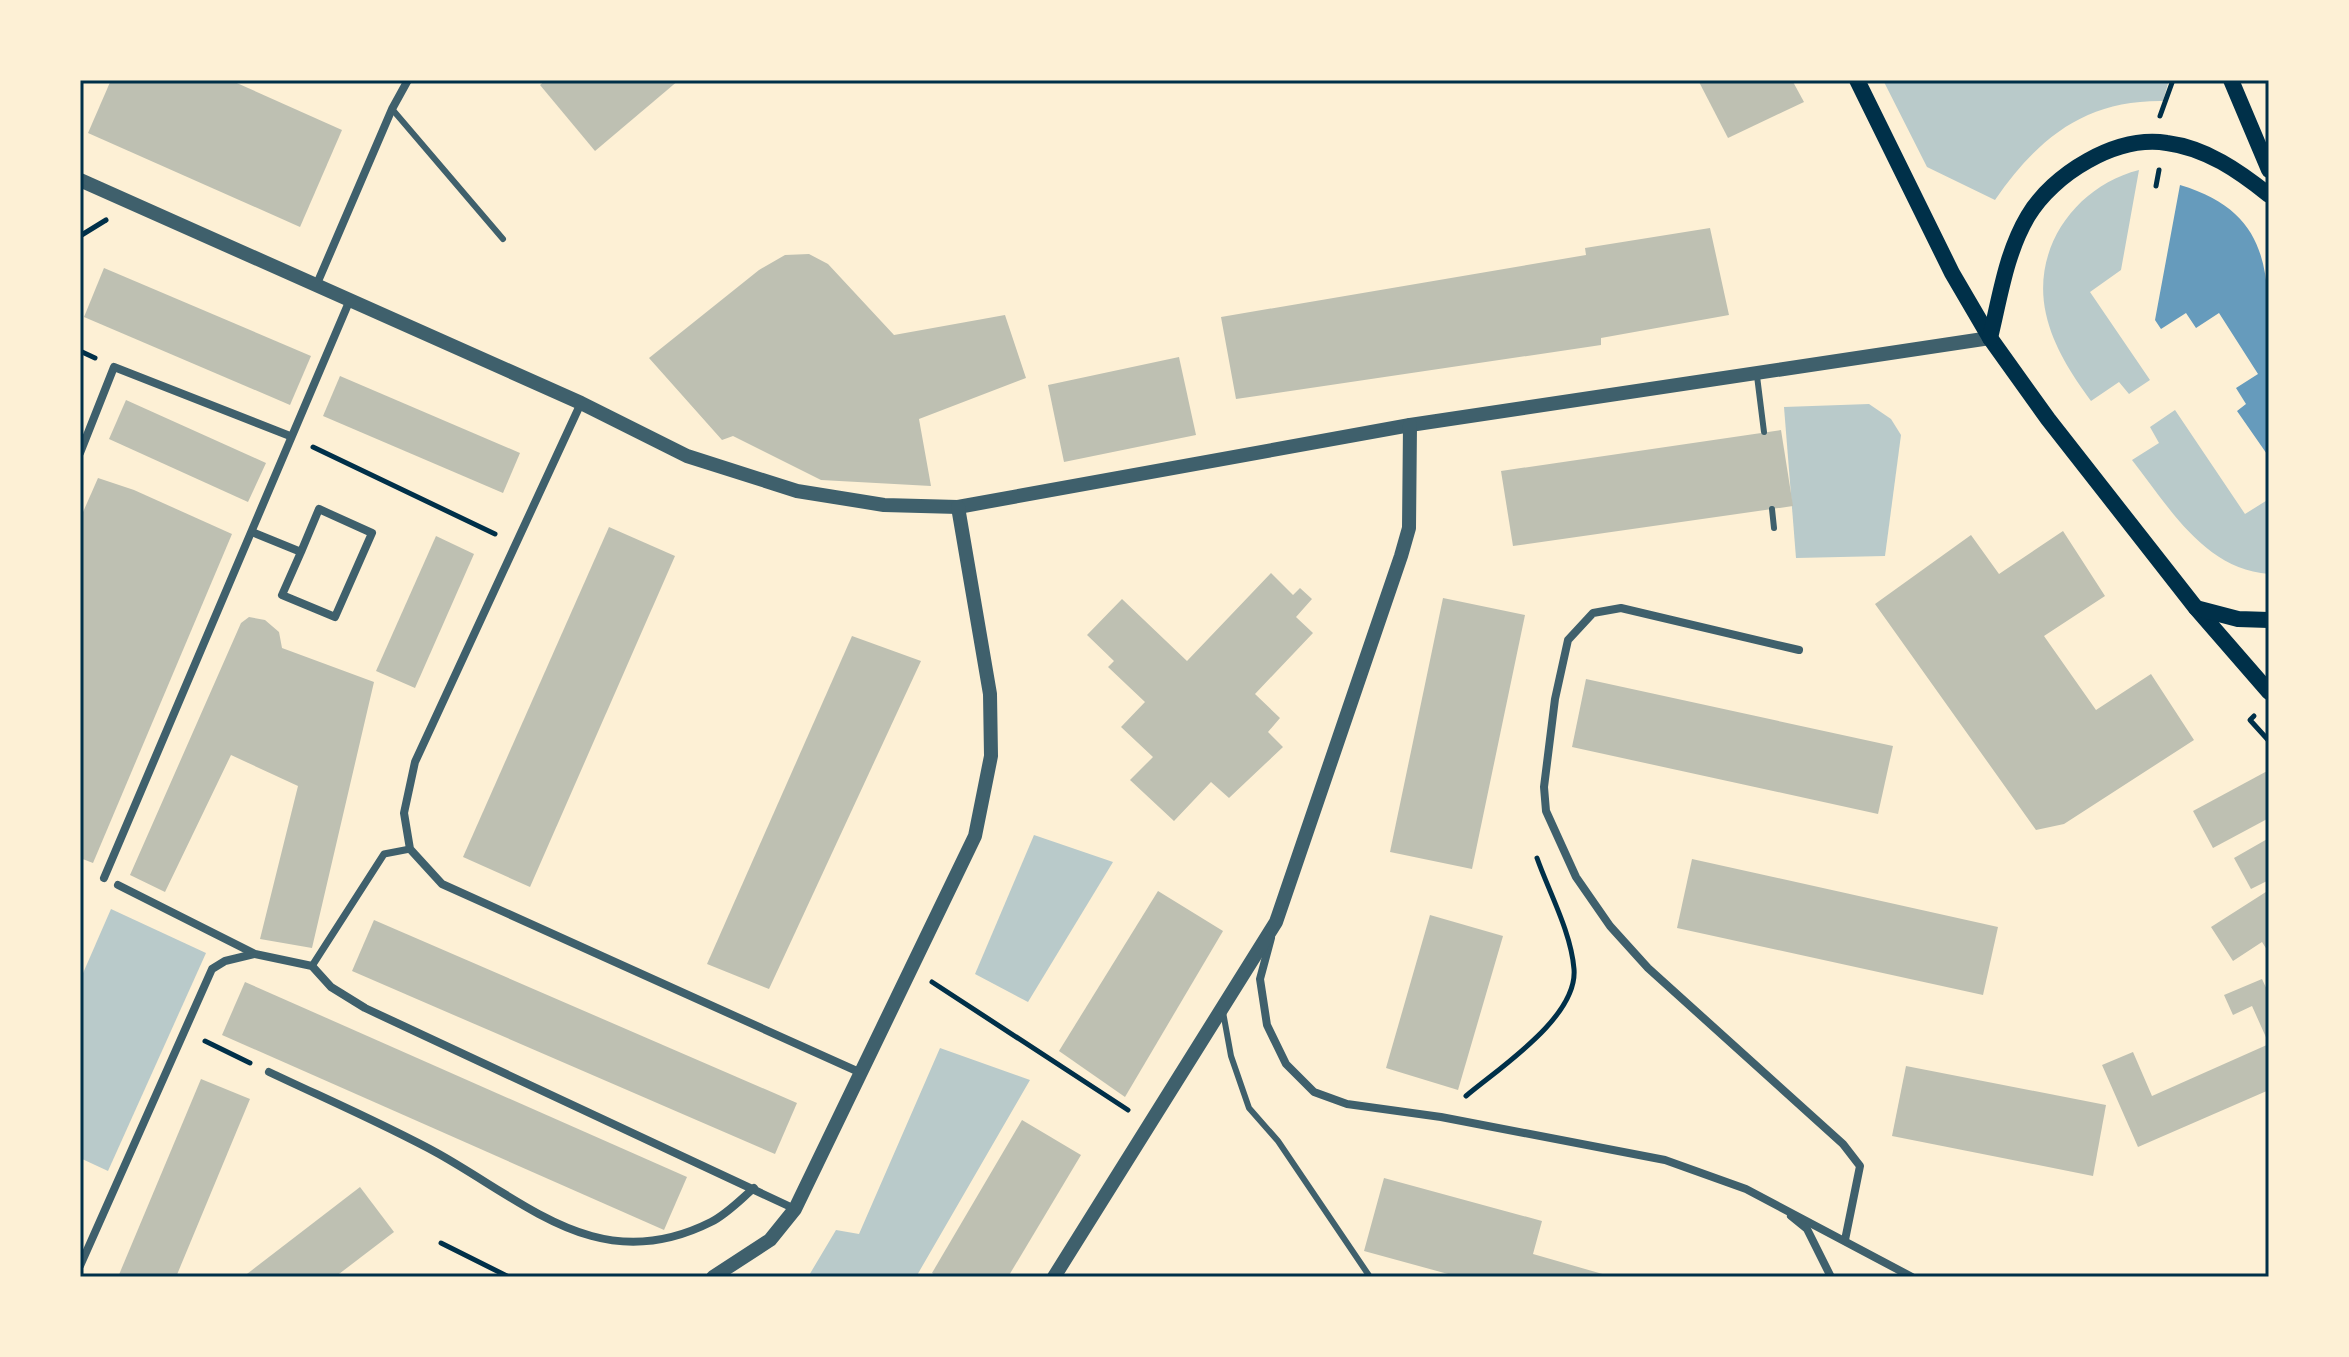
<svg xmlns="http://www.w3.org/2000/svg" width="2349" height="1357" font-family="'PT Serif',serif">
<rect width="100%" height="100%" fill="#fdf0d5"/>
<g fill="#b9caca">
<path d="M1883,80H2169L2163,101C2085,100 2038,138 1995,200L1927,167Z"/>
<path d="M2139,170L2121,270L2090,292L2150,380L2129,394L2119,382L2091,401C2072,375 2053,346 2046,314C2031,248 2076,186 2139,170Z"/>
<path d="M1869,404L1891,419L1901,435L1885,556L1796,558L1784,407Z"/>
<path d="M2175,410L2245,514L2269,499V574C2204,569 2169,507 2132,460L2159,443L2150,427Z"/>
<path d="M1034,835L1113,862L1028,1002L975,974Z"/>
<path d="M111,909L206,953L108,1171L80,1158V980Z"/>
<path d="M940,1048L1030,1080L916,1277H808L836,1230L859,1234Z"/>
</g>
<path fill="#669bbc" d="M2180,185C2267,211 2269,267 2269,345C2269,382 2269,419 2269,457L2237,411L2246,404L2236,388L2258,374L2219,313L2196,328L2186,313L2161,329L2155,320Z"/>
<g fill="#bec0b2">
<path d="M111,80H230L342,130L300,227L88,133Z"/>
<path d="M546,80H679L595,151L540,85Z"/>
<path d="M1698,80H1792L1804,102L1728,138Z"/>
<path d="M1710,228L1729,315L1601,338V345L1236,399L1221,317L1586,255L1585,248Z"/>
<path d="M809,254L828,264L894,335L1005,315L1026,378L919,419L931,486L821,480L733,436L722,440L649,358L759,270L785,255Z"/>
<path d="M104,268L311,356L290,405L84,317Z"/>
<path d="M1179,357L1196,435L1064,462L1048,385Z"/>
<path d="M340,376L520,453L503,493L323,416Z"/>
<path d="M126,400L266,463L248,502L109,439Z"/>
<path d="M1781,430L1793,506L1513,546L1501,471Z"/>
<path d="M98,478L134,490L232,534L93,863L80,858V519Z"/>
<path d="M609,527L675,556L530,887L463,857Z"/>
<path d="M2063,531L2105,596L2044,636L2096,710L2151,674L2194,740L2064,824L2036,830L1875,604L1971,535L1999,574Z"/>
<path d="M436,536L474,554L415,688L376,671Z"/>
<path d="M1271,573L1293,595L1300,588L1312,599L1296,617L1313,633L1255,694L1280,718L1268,732L1283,747L1229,798L1211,782L1174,821L1130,780L1153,757L1121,727L1145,702L1108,667L1114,661L1087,635L1122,599L1187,661Z"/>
<path d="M1443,598L1525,615L1472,869L1390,852Z"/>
<path d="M249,617L265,620L279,632L282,648L374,682L312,948L260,939L298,786L231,755L165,892L130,875L241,623Z"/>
<path d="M852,636L921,661L769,989L707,964Z"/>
<path d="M1586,679L1893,746L1878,814L1572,747Z"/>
<path d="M2269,770V818L2213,848L2193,811Z"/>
<path d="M2269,838V880L2251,889L2234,858Z"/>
<path d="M1692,859L1998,927L1983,995L1677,928Z"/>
<path d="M2269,890V953L2262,942L2233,961L2211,927Z"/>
<path d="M1158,891L1223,931L1125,1097L1059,1051Z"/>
<path d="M1430,915L1503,936L1458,1090L1386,1068Z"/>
<path d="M374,920L797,1103L775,1154L352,971Z"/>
<path d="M2262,979L2269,994V1044L2252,1006L2233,1015L2224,995Z"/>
<path d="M245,982L687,1177L664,1230L222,1035Z"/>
<path d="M2269,1044V1090L2138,1147L2102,1065L2133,1052L2152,1096Z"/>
<path d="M1906,1066L2106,1105L2093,1176L1892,1136Z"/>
<path d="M201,1079L250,1099L176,1277H118Z"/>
<path d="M1022,1120L1081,1155L1008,1277H938L932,1273Z"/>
<path d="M1384,1178L1542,1221L1533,1254L1613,1277H1459L1364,1251Z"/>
<path d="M360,1187L394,1232L335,1277H243Z"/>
</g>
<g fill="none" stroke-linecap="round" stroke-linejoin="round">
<g stroke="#003049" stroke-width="5">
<path d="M2160,116L2173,80"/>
<path d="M2156,186L2159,170"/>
<path d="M80,236L106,220"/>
<path d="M80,351L95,358"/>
<path d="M313,447L495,534"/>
<path d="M2254,716L2250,720L2269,741"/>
<path d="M932,982L1128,1110"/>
<path d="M205,1041L250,1063"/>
<path d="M1466,1096C1499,1068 1578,1017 1574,969C1571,932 1549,892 1537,858"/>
<path d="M441,1243L509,1277"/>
</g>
<g stroke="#3f606c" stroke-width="6">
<path d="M392,109L503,239"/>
<path d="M1757,376L1764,432"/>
<path d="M1772,509L1774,528"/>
<path d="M1223,1012L1231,1056L1249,1108L1278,1141L1370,1277"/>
</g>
<path stroke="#3f606c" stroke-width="7" d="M312,966L384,854L410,849"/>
<g stroke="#3f606c" stroke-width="8">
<path d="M316,286L392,109L408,80"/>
<path d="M581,403L415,762L404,813L410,849L442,884L859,1072"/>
<path d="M80,453L114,367L290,436"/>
<path d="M252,532L301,552L282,595L335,617L372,533L319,509L301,552"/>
<path d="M1799,650L1621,608L1593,613L1568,640L1555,699L1544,787L1546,811L1576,877L1610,926L1648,968L1843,1144L1860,1166L1845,1240"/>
<path d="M104,878L349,302"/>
<path d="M118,885L255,954L312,966L331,987L365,1008L795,1209"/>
<path d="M1271,938L1260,979L1267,1025L1286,1064L1314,1092L1347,1104L1441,1117L1665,1160L1746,1189L1912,1277"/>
<path d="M269,1072C326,1099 384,1124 439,1154C531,1206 602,1277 711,1222C727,1214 741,1199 754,1188"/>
<path d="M1791,1216L1807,1229L1831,1277"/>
<path d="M80,1266L212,969L225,961L254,954"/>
</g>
<g stroke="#3f606c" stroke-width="14">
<path d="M80,180L581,403L687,456L797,491L884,505L958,507L1410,425L1990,338"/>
<path d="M713,1277L770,1240L795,1209L975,836L991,756L990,694L958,507"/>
<path d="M1054,1277L1276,922L1401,556L1409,528L1410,425"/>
</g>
<g stroke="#003049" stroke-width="16">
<path d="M1857,80L1952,273L1990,338L2048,419L2196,608L2269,692"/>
<path d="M2231,80L2269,170"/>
<path d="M1990,338C2000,297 2006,253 2028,216C2053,174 2116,135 2167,143C2206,148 2239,171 2269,195"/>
<path d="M2196,608L2238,619L2269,620"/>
</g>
</g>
<rect width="2349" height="1357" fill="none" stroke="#fdf0d5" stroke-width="164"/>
<rect x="82" y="82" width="2185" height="1193" fill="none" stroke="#003049" stroke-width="3"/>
</svg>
